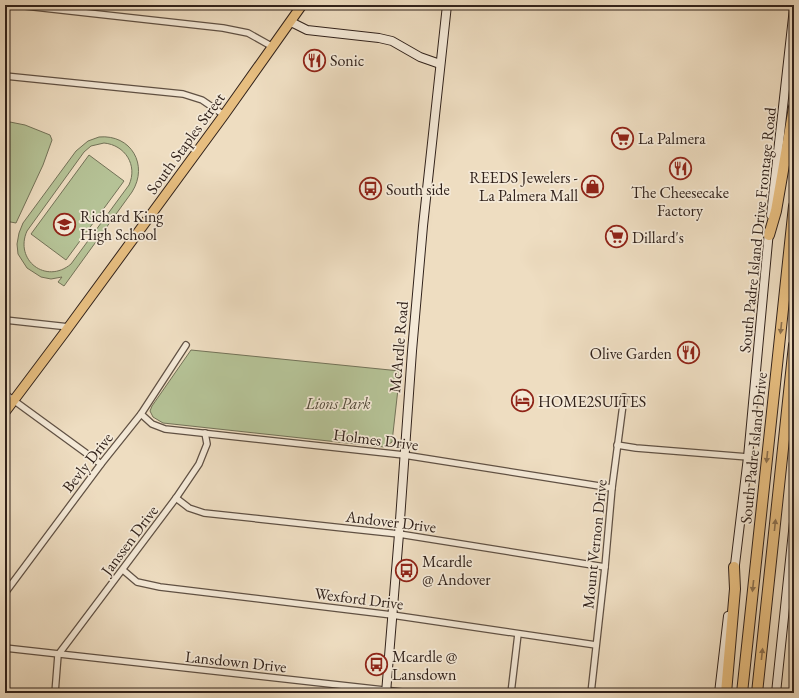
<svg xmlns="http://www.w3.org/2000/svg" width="799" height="698" font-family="'EB Garamond',serif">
<rect width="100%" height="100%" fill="#eeddc1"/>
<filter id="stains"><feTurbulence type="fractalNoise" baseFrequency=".005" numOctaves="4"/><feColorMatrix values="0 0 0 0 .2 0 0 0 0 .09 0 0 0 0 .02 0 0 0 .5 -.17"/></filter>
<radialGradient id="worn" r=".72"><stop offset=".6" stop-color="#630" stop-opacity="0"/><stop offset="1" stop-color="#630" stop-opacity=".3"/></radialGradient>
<g fill="#b5c296" stroke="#737258" fill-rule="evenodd">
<path d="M5,121L25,125L50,135L52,140L43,165L16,223L5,221Z"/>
<path d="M99,137C131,134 149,165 132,192L64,286L58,282L62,277L51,279L41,277L27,268L18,254L17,244L19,233L23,223L76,151L88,141ZM104,143C125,145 138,165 129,185L71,264C46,285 14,260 27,231L84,152L91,146Z"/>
<path d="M89,155L124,181L66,260L31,234Z"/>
<path d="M191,350L400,371L392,442L384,447L163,423L153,417L150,411L152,406Z"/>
</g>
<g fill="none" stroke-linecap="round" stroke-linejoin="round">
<defs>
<g id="street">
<path d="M16,5L223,28L248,33L273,47"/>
<path d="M5,76L183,94L202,100L224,115"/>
<path d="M5,320L69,327"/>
<path d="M5,394L101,464"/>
<path d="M141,414L152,424L165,429L404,455L612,488"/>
<path d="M617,445L636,448L748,457"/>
<path d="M176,498L189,508L204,513L399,534L605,567"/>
<path d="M123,570L137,582L160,587L392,615L596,645"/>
<path d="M5,593L101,464L141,414L186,345"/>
<path d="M5,648L411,693"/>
<path d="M55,693L58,655L176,498L199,464L207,444L205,433"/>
<path d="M511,693L518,634"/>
<path d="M591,693L605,567L612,488L624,397"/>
</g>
<g id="secondary">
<path d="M291,22L307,30L379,38L392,41L420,57L440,64"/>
<path d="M771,215L794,8"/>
<path d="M734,573L748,457L769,231"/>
<path d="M386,693L399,534L412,351L423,226L447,5"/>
<path d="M719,693L728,616"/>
<path d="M776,693L794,522"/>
</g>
<path id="primary" d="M5,412L65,332L224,115L302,5"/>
<g id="highway">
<path d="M769,235L776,211L794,107"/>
<path d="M726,693L735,589L734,567"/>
<path d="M742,693L794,206"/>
<path d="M757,693L794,345"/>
</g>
</defs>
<use href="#street" stroke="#605144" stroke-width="8"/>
<use href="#secondary" stroke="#31221b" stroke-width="10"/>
<use href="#primary" stroke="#31221b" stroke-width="11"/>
<use href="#highway" stroke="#31221b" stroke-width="12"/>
<use href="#street" stroke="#f4e9d7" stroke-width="5.5"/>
<use href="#secondary" stroke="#f4e9d7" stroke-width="8"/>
<use href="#primary" stroke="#e7be80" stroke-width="9"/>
<use href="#highway" stroke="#e7be80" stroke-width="10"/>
</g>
<defs><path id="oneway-solid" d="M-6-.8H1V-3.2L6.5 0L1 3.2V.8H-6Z"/></defs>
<g fill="#8c704e">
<use href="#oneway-solid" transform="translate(781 328) rotate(96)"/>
<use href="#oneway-solid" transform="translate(767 457) rotate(96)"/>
<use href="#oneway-solid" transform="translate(775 525) rotate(-84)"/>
<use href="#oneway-solid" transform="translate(753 586) rotate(96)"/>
<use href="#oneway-solid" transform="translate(762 654) rotate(-84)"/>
</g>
<defs>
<symbol id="restaurant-ring" viewBox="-11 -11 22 22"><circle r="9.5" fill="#f4e9d7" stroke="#8f2418" stroke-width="1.5"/><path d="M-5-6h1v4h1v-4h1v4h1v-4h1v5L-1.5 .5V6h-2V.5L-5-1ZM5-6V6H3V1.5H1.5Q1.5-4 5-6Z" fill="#8f2418"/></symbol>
<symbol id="supermarket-ring" viewBox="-11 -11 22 22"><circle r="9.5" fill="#f4e9d7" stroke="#8f2418" stroke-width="1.5"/><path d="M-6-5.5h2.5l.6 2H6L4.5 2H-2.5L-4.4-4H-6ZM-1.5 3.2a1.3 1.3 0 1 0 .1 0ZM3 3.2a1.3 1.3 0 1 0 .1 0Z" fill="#8f2418"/></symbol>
<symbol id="shop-ring" viewBox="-11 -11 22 22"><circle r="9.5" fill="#f4e9d7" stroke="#8f2418" stroke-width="1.5"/><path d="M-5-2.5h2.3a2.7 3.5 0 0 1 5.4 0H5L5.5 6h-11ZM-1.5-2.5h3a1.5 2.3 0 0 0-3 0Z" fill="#8f2418"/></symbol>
<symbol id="bus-ring" viewBox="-11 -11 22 22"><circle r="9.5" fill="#f4e9d7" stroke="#8f2418" stroke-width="1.5"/><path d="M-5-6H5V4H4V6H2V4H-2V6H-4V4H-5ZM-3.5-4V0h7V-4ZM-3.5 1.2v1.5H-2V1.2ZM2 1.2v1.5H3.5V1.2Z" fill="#8f2418"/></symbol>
<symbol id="school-ring" viewBox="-11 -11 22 22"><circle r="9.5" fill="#f4e9d7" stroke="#8f2418" stroke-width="1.5"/><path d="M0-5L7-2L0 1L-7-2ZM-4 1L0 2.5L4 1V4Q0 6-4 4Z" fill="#8f2418"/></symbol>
<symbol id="hotel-ring" viewBox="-11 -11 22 22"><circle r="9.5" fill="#f4e9d7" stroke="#8f2418" stroke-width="1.5"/><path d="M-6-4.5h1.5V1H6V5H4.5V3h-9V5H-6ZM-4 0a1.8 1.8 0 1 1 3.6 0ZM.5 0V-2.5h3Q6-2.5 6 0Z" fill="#8f2418"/></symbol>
</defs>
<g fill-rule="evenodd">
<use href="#restaurant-ring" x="302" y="48" width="25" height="25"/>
<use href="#supermarket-ring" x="610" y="126" width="25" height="25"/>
<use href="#restaurant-ring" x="668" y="156" width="25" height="25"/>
<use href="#shop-ring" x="580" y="174" width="25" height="25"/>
<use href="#bus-ring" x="358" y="176" width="25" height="25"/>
<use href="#school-ring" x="52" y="212" width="25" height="25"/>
<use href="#supermarket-ring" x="604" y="224" width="25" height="25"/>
<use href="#restaurant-ring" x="676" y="340" width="25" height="25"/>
<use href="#hotel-ring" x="510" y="388" width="25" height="25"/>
<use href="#bus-ring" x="394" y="558" width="25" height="25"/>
<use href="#bus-ring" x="364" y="652" width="25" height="25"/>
</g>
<g text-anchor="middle" stroke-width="3.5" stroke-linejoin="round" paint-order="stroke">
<g font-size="16" fill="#31221b" stroke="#f4e9d7" text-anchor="start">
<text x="330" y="66">Sonic</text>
<text x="638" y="144">La Palmera</text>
<text x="578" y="183" text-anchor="end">REEDS Jewelers -<tspan x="578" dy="18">La Palmera Mall</tspan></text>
<text x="386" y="195">South side</text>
<text x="680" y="198" text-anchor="middle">The Cheesecake<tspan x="680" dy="18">Factory</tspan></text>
<text x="80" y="222">Richard King<tspan x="80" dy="18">High School</tspan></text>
<text x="632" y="243">Dillard's</text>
<text x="672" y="359" text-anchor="end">Olive Garden</text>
<text x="538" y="407">HOME2SUITES</text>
<text x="422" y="567">Mcardle<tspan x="422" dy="18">@ Andover</tspan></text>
<text x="392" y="662">Mcardle @<tspan x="392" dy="18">Lansdown</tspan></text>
</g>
<g font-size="16" fill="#31221b" stroke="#f4e9d7">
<text transform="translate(185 143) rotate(-54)" y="6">South Staples Street</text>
<text transform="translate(757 230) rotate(-84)" y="6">South Padre Island Drive Frontage Road</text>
<text transform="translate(398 347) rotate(-85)" y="6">McArdle Road</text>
<text transform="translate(376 439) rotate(7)" y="6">Holmes Drive</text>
<text transform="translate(753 448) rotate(-84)" y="6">South Padre Island Drive</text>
<text transform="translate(87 462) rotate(-52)" y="6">Bevly Drive</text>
<text transform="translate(391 521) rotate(7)" y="6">Andover Drive</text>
<text transform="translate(129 540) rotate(-53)" y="6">Janssen Drive</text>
<text transform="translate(594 544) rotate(-84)" y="6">Mount Vernon Drive</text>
<text transform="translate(359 598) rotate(7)" y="6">Wexford Drive</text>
<text transform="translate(236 661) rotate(6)" y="6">Lansdown Drive</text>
</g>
<g font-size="16" font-style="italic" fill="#524a3a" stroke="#f4e9d7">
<text x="338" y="409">Lions Park</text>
</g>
</g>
<rect width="799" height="698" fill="none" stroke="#eeddc1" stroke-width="20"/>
<rect x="6" y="6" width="787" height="686" fill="none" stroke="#31221b" stroke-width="2"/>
<rect x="10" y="10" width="779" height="678" fill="none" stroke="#31221b"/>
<rect width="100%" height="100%" filter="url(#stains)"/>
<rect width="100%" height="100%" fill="url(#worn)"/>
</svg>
